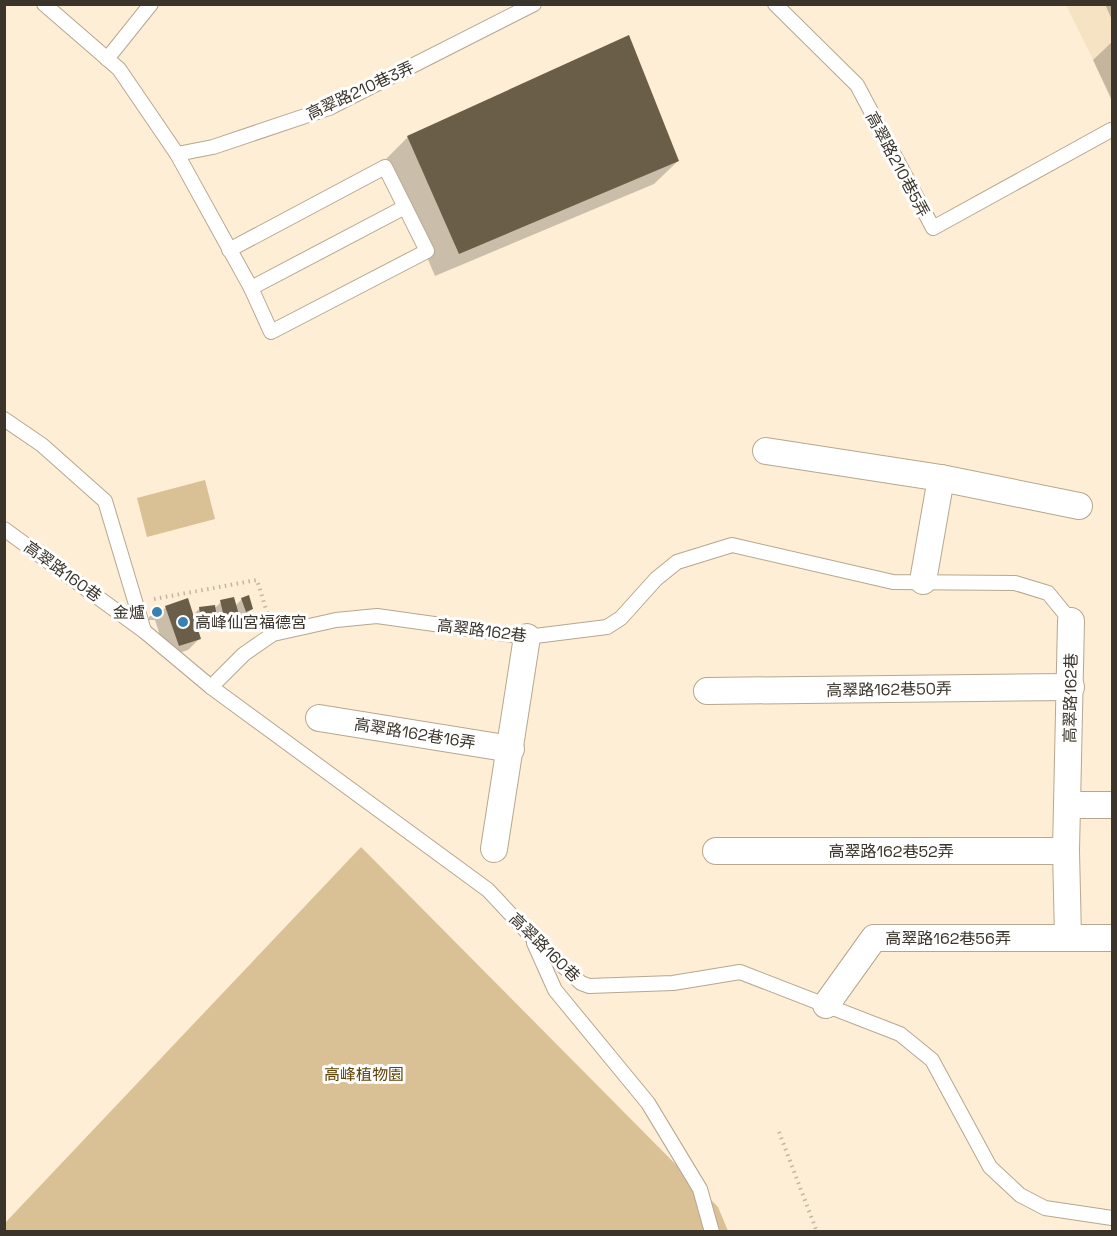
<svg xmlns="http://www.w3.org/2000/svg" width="1117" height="1236" font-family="'Space Grotesk','Noto Sans TC',sans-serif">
<rect width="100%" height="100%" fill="#fdeed5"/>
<path fill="#f6e3c3" d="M1066,5H1112V98Z"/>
<g fill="#dac095">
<path d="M205,480L215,519L147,537L137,498Z"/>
<path d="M361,847L718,1207L728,1231L5,1232L4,1224Z"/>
</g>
<g fill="#0003">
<path d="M1105,4H1112V20Z"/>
<path d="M1112,42V101L1093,60Z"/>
<path d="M408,137L678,161L654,184L435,276L385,160Z"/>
<path d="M242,599L252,609L246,614L238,617L239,622L233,628L221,630L217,615L209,623L195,625L200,638L188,650L167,657L155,620H149V617L155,612L158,611L159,615L166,607L194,622L211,620V617L195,619V613L200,608L214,609L221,602L235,606Z"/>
</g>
<g fill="#6b5e48">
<path d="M629,35L679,161L459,254L407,136Z"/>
<path d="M249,595L253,609L246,612L241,598Z"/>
<path d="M234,597L241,622L226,626L220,600Z"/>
<path d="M188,598L201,639L179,646L165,606Z"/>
<path d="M215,605L217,618L201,620L199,607Z"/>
<circle cx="157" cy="612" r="4"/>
</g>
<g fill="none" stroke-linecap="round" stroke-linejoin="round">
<defs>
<g id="service">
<path d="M44,4L119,69L177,154L251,288L271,332L427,251L385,167L229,250"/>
<path d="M775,4L857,85L933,228L1111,130"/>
<path d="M107,59L151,4"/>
<path d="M177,154L213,147L329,108L534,4"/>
<path d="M251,288L405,207"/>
<path d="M4,419L42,445L105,501L144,631"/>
<path d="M4,529L144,631L211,687L488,890L530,935L581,983L589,986L673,983L740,972L900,1034L932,1060L990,1167L1020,1195L1045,1208L1112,1218"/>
<path d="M211,687L244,654L273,634L336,620L377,616L527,637L607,627L621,618L656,579L677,562L732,545L893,582L1015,583L1048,593L1071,621"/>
<path d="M534,943L555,990L648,1103L700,1189L712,1232"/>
</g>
<g id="minor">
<path d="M766,451L941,478L1079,506"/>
<path d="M923,581L941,478"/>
<path d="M707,691L1071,687"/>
<path d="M319,718L511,749"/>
<path d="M1067,805H1112"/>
<path d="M494,849L527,637"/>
<path d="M716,851H1066"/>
<path d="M1068,937L1066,851L1071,621"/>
<path d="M826,1005L874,938H1112"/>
</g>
</defs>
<use href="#service" stroke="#b6a790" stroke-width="16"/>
<use href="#minor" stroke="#b6a790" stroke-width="28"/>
<g stroke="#c2b6a2" stroke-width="4" stroke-dasharray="1.5 4.5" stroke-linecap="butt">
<path d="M154,599L257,580L269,619"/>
<path d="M779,1132L817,1232"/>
</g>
<use href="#service" stroke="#fff" stroke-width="14"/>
<use href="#minor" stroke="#fff" stroke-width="26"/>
</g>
<g fill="#3881b5" stroke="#fff" stroke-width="2">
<circle cx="157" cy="612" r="6"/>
<circle cx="183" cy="622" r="6"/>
</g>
<g text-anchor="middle" stroke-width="6" stroke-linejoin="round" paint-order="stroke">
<g font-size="16" fill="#3a342b" stroke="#fff">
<text transform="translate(360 90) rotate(-25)" y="6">高翠路210巷3弄</text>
<text transform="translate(898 164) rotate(62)" y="6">高翠路210巷5弄</text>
<text transform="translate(63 571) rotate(36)" y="6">高翠路160巷</text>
<text transform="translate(482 630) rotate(7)" y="6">高翠路162巷</text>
<text transform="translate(889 689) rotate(-1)" y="6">高翠路162巷50弄</text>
<text transform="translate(1070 698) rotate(-89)" y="6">高翠路162巷</text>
<text transform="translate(415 733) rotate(9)" y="6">高翠路162巷16弄</text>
<text x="891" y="857">高翠路162巷52弄</text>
<text x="948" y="944">高翠路162巷56弄</text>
<text transform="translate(545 947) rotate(44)" y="6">高翠路160巷</text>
</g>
<g font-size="16" fill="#3a342b" stroke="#fff" text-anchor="end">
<text x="145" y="618">金爐</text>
<text x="195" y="628" text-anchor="start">高峰仙宮福德宮</text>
</g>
<g font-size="16" fill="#604407" stroke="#fff">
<text x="364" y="1080">高峰植物園</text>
</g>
</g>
<rect width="1117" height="1236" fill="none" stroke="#3a342b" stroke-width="12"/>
</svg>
